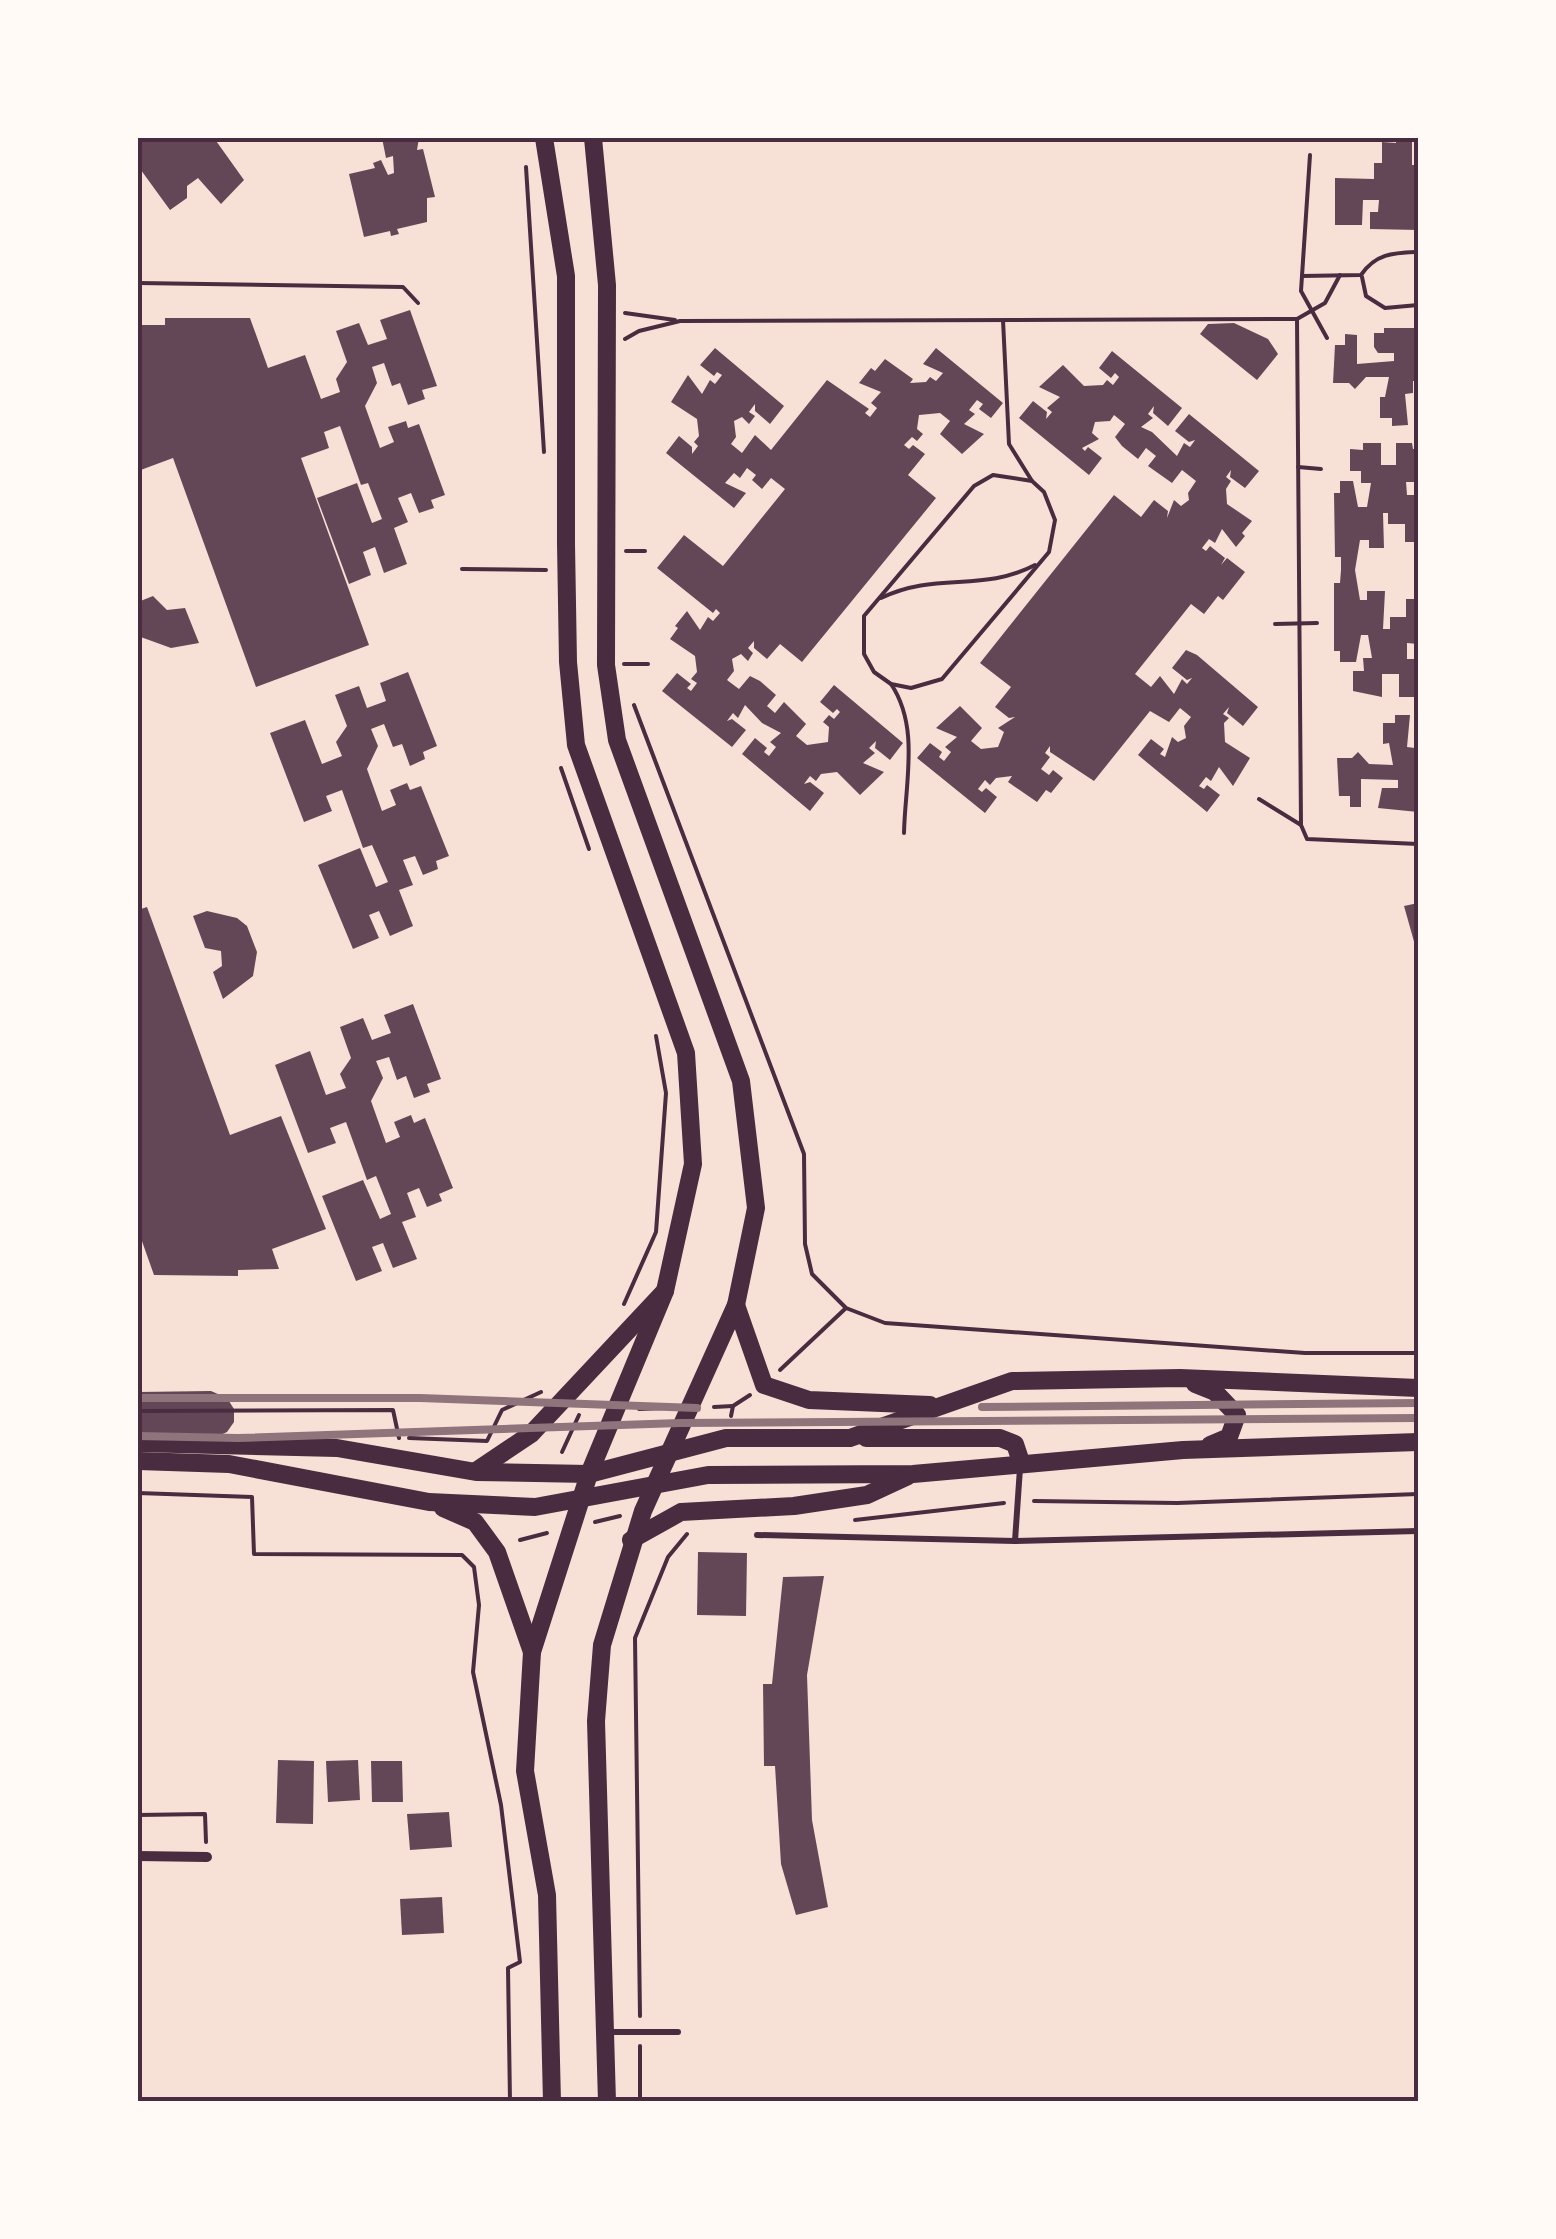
<svg xmlns="http://www.w3.org/2000/svg" width="1556" height="2239" font-family="Helvetica,sans-serif">
<rect width="100%" height="100%" fill="#f7e1d7"/>
<g fill="#644757">
<path d="M138,138H214L244,180L221,204L198,178L187,186V198L170,210L138,166Z"/>
<path d="M382,138H419L417,150L423,149L435,197L427,198V222L397,229L399,234L391,236L390,231L364,237L349,174L375,168L373,163L381,160L388,175L394,173L393,156L386,158Z"/>
<path d="M1396,138H1412V165H1418V230L1370,229V212H1378L1379,200H1363L1362,225H1335V178L1374,179V163H1382V142L1396,143Z"/>
<path d="M410,310L437,386L422,390L425,399L408,405L400,383L392,386L384,363L372,367L377,383L365,406L380,448L394,442L388,427L406,421L408,428L419,424L445,495L431,500L434,508L419,513L411,493L398,498L408,522L394,528L407,564L384,573L375,547L363,552L371,575L349,584L317,498L357,483L372,523L382,519L368,483L361,485L340,426L324,432L329,448L301,458L369,645L256,687L173,458L138,471V325H165V318H250L268,368L305,355L321,399L340,392L336,379L347,362L336,331L359,323L368,345L387,339L380,320Z"/>
<path d="M1234,323L1268,339L1278,354L1257,380L1200,334L1208,324Z"/>
<path d="M1384,328H1418V381H1413V393L1405,394L1408,425L1392,426V418H1380V397H1385L1389,377H1366L1355,389L1349,383H1333L1335,345H1345V334L1357,335V364L1394,361V353H1378L1374,347V333H1384Z"/>
<path d="M715,348L784,406L770,424L755,411V404L749,412L755,416L749,424L742,417L734,421L736,437L731,444L742,453L755,435L771,450L827,380L869,409L865,413L870,417L877,408L871,403L881,392L859,383L871,368L875,371L885,359L913,379L910,383L926,382L930,377L936,381L943,373L923,364L936,348L1003,403L991,418L979,409L983,404L977,400L969,410L975,414L964,424L984,434L962,454L940,434L950,421L940,413L919,415L917,429L923,434L917,441L912,437L904,445L909,449L913,445L925,454L908,475L936,498L802,662L780,644L767,659L754,648V641L748,648L753,653L748,661L741,654L732,659L734,671L727,680L739,689L750,676L760,681L776,695L767,706L775,713L784,702L806,724L796,736L807,745L828,742L829,727L823,722L829,715L834,719L840,712L837,709L833,713L820,702L834,685L903,743L890,760L875,748L876,741L869,748L875,753L863,763L884,772L860,795L837,772L821,774L816,781L810,776L804,784L810,782L824,793L810,811L742,754L755,738L767,748L764,752L769,756L776,747L770,742L781,733L762,723L745,705L738,718L733,713L727,721L732,719L746,730L732,747L662,691L677,673L691,684L687,688L691,691L697,683L691,679L697,672L695,656L670,639L678,628L675,626L687,611L700,630L708,617L713,621L720,613L716,609L713,613L657,568L684,535L723,566L785,489L771,478L762,489L752,480L756,475L747,468L740,478L734,473L725,483L746,493L734,508L666,453L679,436L692,447V454L698,446L694,442L699,436L697,419L671,402L688,375L702,394L710,380L715,384L722,375L717,372L714,376L700,365Z"/>
<path d="M1112,351L1182,408L1168,426L1153,413L1154,406L1148,414L1153,418L1141,427L1152,432L1177,456L1184,443L1190,447L1195,440L1189,442L1175,431L1189,414L1259,471L1245,488L1230,477L1231,470L1226,477L1231,481L1226,489L1227,504L1252,521L1242,533L1245,536L1236,547L1222,529L1215,543L1209,539L1202,548L1206,551L1210,546L1225,558L1221,565L1227,558L1245,572L1223,600L1218,596L1204,614L1191,604L1135,674L1151,687L1160,676L1174,694L1182,679L1187,684L1192,678L1187,680L1172,668L1186,650L1197,655L1258,707L1243,726L1227,713L1229,707L1223,714L1229,718L1224,723L1225,742L1250,758L1233,786L1219,767L1211,781L1206,777L1199,786L1204,789L1207,785L1220,795L1207,812L1138,755L1151,739L1164,749L1160,754L1165,757L1172,737L1178,742L1186,738L1184,726L1191,717L1180,708L1169,722L1150,711L1094,781L1050,752V746L1045,753L1050,757L1041,769L1049,775L1053,770L1063,778L1051,793L1046,790L1037,802L1008,782L1012,776L996,778L990,785L985,780L978,789L982,792L986,788L997,797L985,813L917,758L930,743L942,752L939,757L944,761L951,752L945,747L957,737L936,728L960,706L982,728L971,741L981,749L998,747L1004,732L998,728L1015,717L1009,718L995,707L1011,687L980,663L1114,495L1141,517L1154,500L1168,511L1167,518L1174,500L1181,506L1189,500L1188,493L1196,481L1182,470L1172,483L1148,466L1156,456L1146,448L1138,459L1122,446L1115,437L1125,424L1114,415L1110,421L1095,422L1092,433L1099,439L1082,448L1085,451L1088,447L1102,458L1089,475L1019,418L1033,401L1047,412L1046,419L1052,412L1047,408L1060,397L1039,387L1063,365L1084,386L1103,385L1107,380L1113,385L1119,377L1115,373L1111,378L1099,368Z"/>
<path d="M1363,443H1381V465H1396V443H1412L1413,449H1418L1417,482H1406L1407,495H1418V542H1405V524H1388V513H1383L1384,548H1369V540H1360L1355,570L1360,600H1367V591H1385L1383,629H1390V617H1406V599H1418V644L1407,643V659H1418V691H1414V697H1399V674H1382V697L1353,691V671H1364L1363,658H1372L1368,635H1361L1356,662H1340V651H1334V583H1340L1341,570V557H1335L1334,493H1340V481H1353L1358,507H1367L1371,483H1361V471H1350V449L1363,450Z"/>
<path d="M153,596L167,610L185,608L199,643L171,648L138,636V602Z"/>
<path d="M408,672L437,746L423,752L425,759L410,766L402,744L393,747L384,724L371,729L378,746L367,769L382,811L396,805L390,790L407,783L410,790L421,786L449,856L436,861L438,869L423,875L415,856L403,860L413,885L399,890L413,926L390,936L379,911L369,915L379,938L353,949L318,865L360,848L376,887L388,882L372,845L363,848L342,790L326,796L332,811L304,822L270,733L305,720L322,764L342,756L336,742L347,726L335,695L359,686L367,708L386,701L380,683Z"/>
<path d="M1395,715H1410L1407,747L1415,748L1418,762V812L1378,808L1382,788H1398V780L1361,779V807H1350V796H1339L1337,758H1352L1358,752L1369,764L1393,765L1389,743L1383,744V723H1395Z"/>
<path d="M1418,903V945H1415L1404,906Z"/>
<path d="M147,907L230,1135L281,1116L326,1229L272,1249L279,1269L238,1270V1276L154,1275L138,1230V910Z"/>
<path d="M207,911L237,918L247,926L257,952L253,976L223,999L213,972L222,966L221,951L205,948L193,916Z"/>
<path d="M413,1004L441,1079L427,1084L430,1092L414,1098L406,1076L397,1080L389,1057L376,1061L383,1078L371,1101L386,1143L400,1137L394,1122L411,1115L414,1123L425,1118L453,1188L439,1194L442,1201L427,1207L419,1188L407,1193L416,1217L402,1222L417,1259L393,1268L383,1243L372,1247L382,1271L356,1281L322,1196L363,1180L380,1219L391,1214L376,1176L367,1180L346,1122L330,1128L336,1143L308,1153L275,1065L310,1051L326,1095L346,1088L340,1074L351,1058L340,1027L363,1018L372,1040L391,1033L384,1015Z"/>
<path d="M211,1391L227,1398L234,1409V1422L227,1432L212,1439L138,1438V1392Z"/>
<path d="M698,1552L747,1553L746,1616L697,1615Z"/>
<path d="M824,1576L807,1675L812,1820L828,1907L796,1915L781,1864L775,1766H764L763,1684H772L783,1577Z"/>
<path d="M278,1760L314,1761L313,1824L276,1823Z"/>
<path d="M358,1760L360,1800L328,1802L326,1761Z"/>
<path d="M371,1761H402L403,1802H372Z"/>
<path d="M449,1812L452,1847L410,1850L407,1814Z"/>
<path d="M442,1897L444,1933L402,1935L400,1899Z"/>
</g>
<g fill="none" stroke-linecap="round" stroke-linejoin="round">
<g stroke="#4a2c40" stroke-width="4">
<path d="M1310,155L1301,291L1327,338"/>
<path d="M526,167L544,452"/>
<path d="M1302,276L1361,275C1376,253 1394,253 1418,252"/>
<path d="M1362,277L1366,296L1385,308L1418,305"/>
<path d="M138,283L403,287L418,303"/>
<path d="M625,313L675,320"/>
<path d="M1297,319L1301,825"/>
<path d="M1003,320L1009,444L1032,481"/>
<path d="M625,339L639,331L680,321L1297,319L1325,303L1340,275"/>
<path d="M1298,467L1321,469"/>
<path d="M993,475L1032,481L1044,492L1055,520L1049,552L942,679L911,688L891,684L874,672L864,654V616L974,486Z"/>
<path d="M626,551H645"/>
<path d="M462,569L546,570"/>
<path d="M881,598C937,571 982,593 1035,565"/>
<path d="M1275,624L1317,623"/>
<path d="M624,664H648"/>
<path d="M891,684C920,727 905,783 904,833"/>
<path d="M634,705L804,1154L805,1244L812,1274L846,1308L885,1323L1305,1353H1418"/>
<path d="M561,768L589,849"/>
<path d="M1259,799L1301,825L1307,839L1418,844"/>
<path d="M624,1304L656,1232L666,1093L656,1036"/>
<path d="M780,1370L846,1308"/>
<path d="M714,1407L733,1406"/>
<path d="M639,1409L665,1408"/>
<path d="M138,1411L393,1410L399,1438"/>
<path d="M731,1416L733,1406L750,1395"/>
<path d="M409,1438L487,1441L502,1410L541,1392"/>
<path d="M562,1452L579,1415"/>
<path d="M138,1493L252,1497L254,1554L462,1555L474,1567L479,1605L473,1672L501,1805L520,1962L508,1968L510,2102"/>
<path d="M1034,1501L1177,1503L1418,1494"/>
<path d="M855,1520L1004,1503"/>
<path d="M595,1522L620,1516"/>
<path d="M520,1540L547,1533"/>
<path d="M138,1815L205,1814L206,1842"/>
<path d="M640,2016L635,1638L668,1557L687,1534"/>
<path d="M640,2102V2046"/>
</g>
<g stroke="#4a2c40" stroke-width="6">
<path d="M757,1535L1015,1541L1418,1531"/>
<path d="M1015,1541L1020,1468"/>
<path d="M607,2032H678"/>
</g>
<path stroke="#4a2c40" stroke-width="10" d="M138,1856L207,1857"/>
<g stroke="#4a2c40" stroke-width="18">
<path d="M544,138L566,276V544L568,662L576,745L686,1053L693,1164L665,1291L589,1474L532,1652L525,1771L547,1895L552,2102"/>
<path d="M593,138L607,285L606,665L617,740L741,1081L756,1208L736,1305L643,1511L602,1645L596,1721L607,2102"/>
</g>
<g stroke="#4a2c40" stroke-width="18">
<path d="M736,1305L764,1385L809,1400L930,1405"/>
<path d="M1195,1384L1215,1392L1237,1415L1229,1437L1210,1445"/>
<path d="M866,1438H1000L1015,1444L1021,1462"/>
<path d="M138,1443L337,1448L476,1472L589,1474L726,1438H850L1012,1381L1180,1378L1418,1388"/>
<path d="M138,1461L229,1464L429,1502L535,1507L708,1475L913,1474L1183,1450L1418,1442"/>
<path d="M476,1471L531,1434L665,1291"/>
<path d="M443,1508L475,1522L497,1552L532,1652"/>
<path d="M631,1540L681,1512L794,1506L867,1495L908,1476"/>
</g>
<g stroke="#8f747c" stroke-width="8">
<path d="M138,1398H420L697,1408"/>
<path d="M982,1407L1418,1403"/>
<path d="M138,1436L238,1438L680,1423L1418,1418"/>
</g>
</g>
<rect width="1556" height="2239" fill="none" stroke="#fffaf5" stroke-width="280"/>
<rect x="140" y="140" width="1276" height="1959" fill="none" stroke="#4a2c40" stroke-width="4"/>
</svg>
